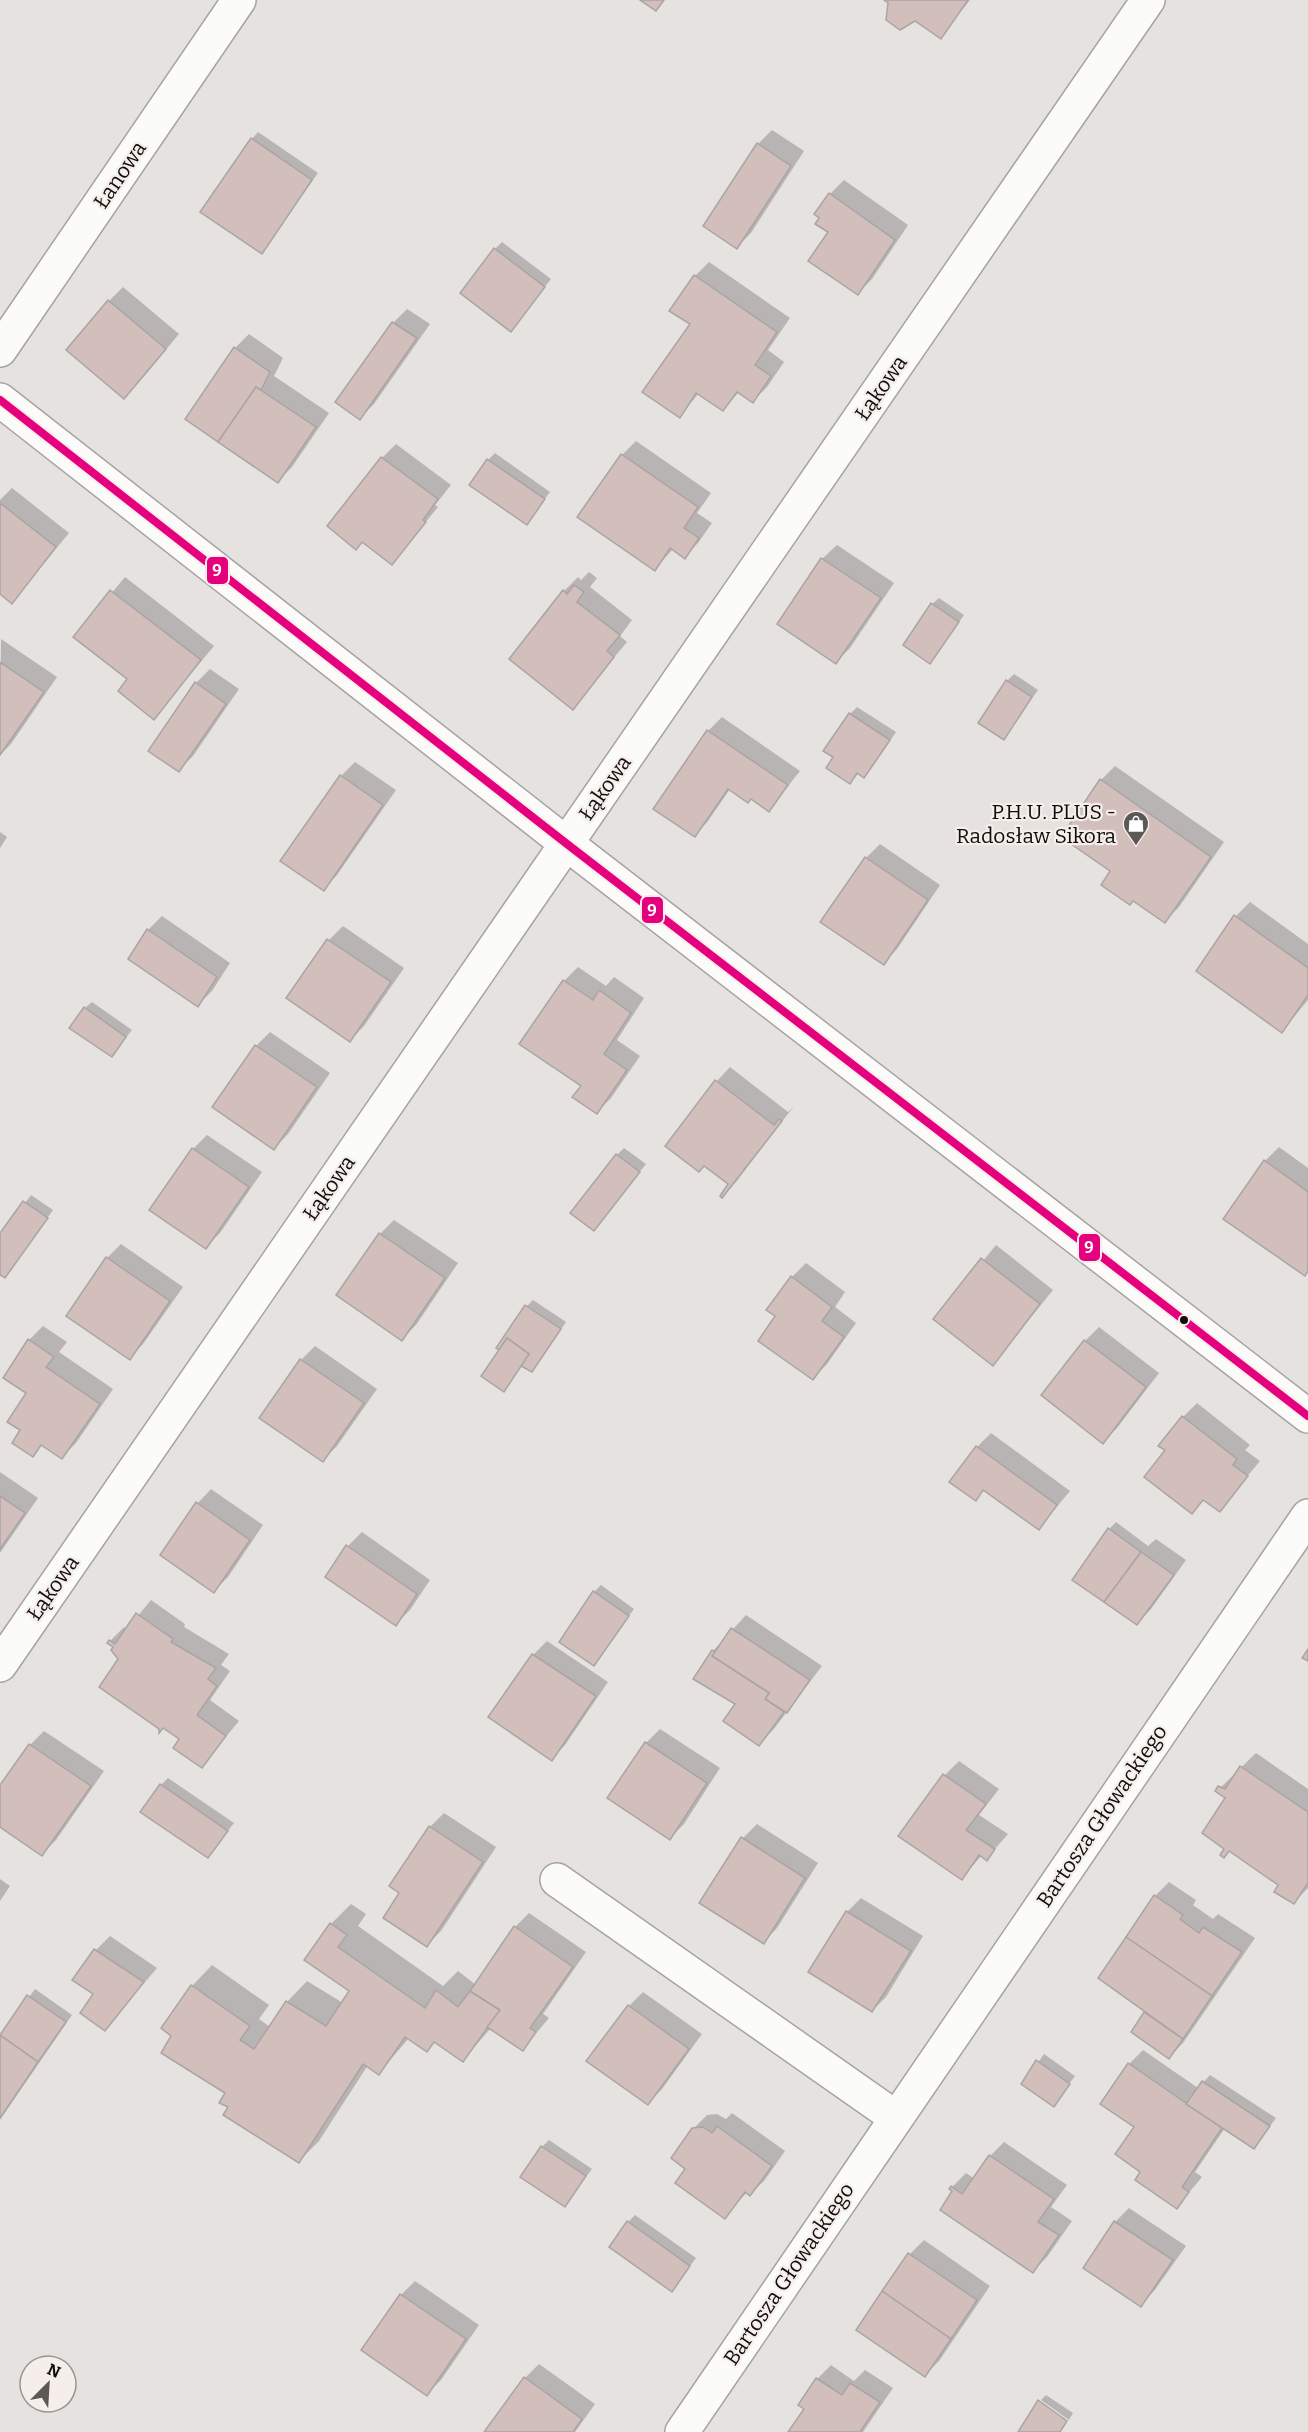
<svg xmlns="http://www.w3.org/2000/svg" width="1308" height="2432" font-family="Bitter,serif">
<rect width="100%" height="100%" fill="#e5e2e0"/>
<g fill="#0003">
<path d="M887,0H970L940,37Z"/>
<path d="M772,130L804,151L751,233L737,247L758,144Z"/>
<path d="M258,132L318,173L262,252L252,139Z"/>
<path d="M844,180L908,225L872,279L858,293L821,217L830,194Z"/>
<path d="M502,242L551,279L511,330L495,249Z"/>
<path d="M709,262L790,318L768,350L784,362L767,387L753,401L739,392L723,409L699,393L680,416L695,276Z"/>
<path d="M123,287L179,334L138,383L109,301Z"/>
<path d="M407,309L430,324L374,404L360,418L337,402L393,323Z"/>
<path d="M249,334L283,358L274,376L329,413L292,467L278,481L235,348Z"/>
<path d="M636,441L711,493L697,513L712,523L698,543L684,557L673,549L655,569L580,517L622,455Z"/>
<path d="M396,444L451,485L435,505L438,507L392,563L363,541L382,458Z"/>
<path d="M495,453L550,492L527,523L488,460Z"/>
<path d="M12,488L69,533L12,602L0,592V500Z"/>
<path d="M837,545L894,583L850,648L836,662L779,623L823,558Z"/>
<path d="M589,572L597,578L590,587L632,620L620,636L627,642L572,708L564,591L578,577L581,580Z"/>
<path d="M125,577L214,646L154,718L129,679L75,637Z"/>
<path d="M939,598L964,615L930,662L932,604Z"/>
<path d="M1,639L57,677L11,744L0,755Z"/>
<path d="M210,669L239,689L193,756L179,770L196,683Z"/>
<path d="M1014,674L1038,690L1004,738L1007,681Z"/>
<path d="M857,707L896,732L871,769L864,776L859,773L850,782L835,757L850,714Z"/>
<path d="M722,717L800,771L769,810L751,798L730,789L708,821L695,835L708,731Z"/>
<path d="M355,762L396,790L337,875L323,889L341,776Z"/>
<path d="M1115,766L1224,842L1179,907L1165,921L1112,871L1101,780Z"/>
<path d="M0,832L7,837L0,848Z"/>
<path d="M880,844L940,885L897,949L883,963L866,858Z"/>
<path d="M1250,902L1308,944V1000L1282,1031L1198,971L1236,916Z"/>
<path d="M162,916L230,963L212,991L198,1005L130,958L148,930Z"/>
<path d="M343,926L404,968L364,1026L350,1040L288,998L329,940Z"/>
<path d="M578,967L606,986L614,977L644,998L617,1040L640,1056L611,1098L597,1112L584,1086L521,1044L564,981Z"/>
<path d="M92,1002L132,1030L112,1055L85,1008Z"/>
<path d="M270,1032L330,1073L288,1134L274,1148L256,1046Z"/>
<path d="M730,1067L788,1112L794,1106L736,1182L722,1196L730,1184L717,1081Z"/>
<path d="M207,1135L262,1172L220,1233L206,1247L151,1209L193,1149Z"/>
<path d="M1279,1147L1308,1168V1271L1265,1161Z"/>
<path d="M624,1148L646,1164L594,1229L617,1155Z"/>
<path d="M31,1195L53,1210L5,1276L0,1273V1236Z"/>
<path d="M394,1220L458,1263L416,1325L402,1339L380,1234Z"/>
<path d="M121,1244L183,1287L143,1344L129,1358L107,1258Z"/>
<path d="M996,1245L1053,1290L993,1364L936,1319Z"/>
<path d="M806,1263L845,1292L835,1307L856,1323L827,1364L813,1378L777,1316L792,1277Z"/>
<path d="M533,1300L566,1322L538,1363L531,1370L523,1365L503,1390L527,1306Z"/>
<path d="M43,1326L67,1342L59,1352L113,1389L76,1443L62,1457L43,1444L32,1455L22,1430L28,1393L5,1377L29,1340Z"/>
<path d="M1099,1327L1159,1373L1117,1428L1103,1442L1085,1341Z"/>
<path d="M315,1346L377,1389L337,1446L323,1460L301,1360Z"/>
<path d="M1197,1403L1250,1445L1245,1450L1260,1461L1219,1510L1204,1499L1192,1512L1167,1450L1183,1417Z"/>
<path d="M991,1433L1070,1491L1039,1528L985,1490L975,1499L977,1447Z"/>
<path d="M0,1472L38,1498L0,1553Z"/>
<path d="M211,1489L263,1525L228,1577L214,1591L198,1503Z"/>
<path d="M1116,1522L1148,1546L1156,1539L1186,1560L1151,1609L1137,1623L1109,1529Z"/>
<path d="M362,1532L430,1580L410,1610L396,1624L348,1546Z"/>
<path d="M601,1585L634,1609L594,1664V1592Z"/>
<path d="M151,1600L185,1624L184,1627L229,1654L221,1665L230,1671L210,1700L239,1721L202,1766L109,1642L124,1627L127,1629Z"/>
<path d="M746,1615L822,1666L773,1730L759,1744L737,1704L695,1678L713,1651Z"/>
<path d="M547,1641L608,1682L565,1745L551,1759L490,1717L533,1655Z"/>
<path d="M660,1729L720,1768L684,1824L670,1838L646,1743Z"/>
<path d="M44,1731L104,1771L56,1840L42,1854L0,1825V1788L30,1745Z"/>
<path d="M1256,1753L1308,1789V1888L1294,1902L1280,1885L1226,1848L1227,1797L1217,1791Z"/>
<path d="M959,1761L999,1789L979,1815L1008,1834L986,1859L982,1855L962,1878L900,1835L945,1775Z"/>
<path d="M168,1778L234,1823L208,1856L161,1785Z"/>
<path d="M444,1813L496,1847L441,1931L427,1945L402,1893L430,1827Z"/>
<path d="M757,1824L818,1863L777,1928L764,1942L743,1838Z"/>
<path d="M0,1879L10,1886L0,1901Z"/>
<path d="M1169,1882L1196,1900L1193,1905L1213,1919L1218,1914L1255,1938L1183,2043L1169,2057L1133,2032L1146,2012L1155,1896Z"/>
<path d="M861,1898L923,1936L886,1997L872,2011L847,1912Z"/>
<path d="M351,1904L366,1914L358,1926L443,1986L458,1971L476,1985L515,1927L529,1913L586,1952L543,2014L549,2018L523,2049L491,2028L463,2060L436,2041L427,2051L409,2038L379,2073L368,2065L319,2141L299,2161L230,2107L227,2093L173,2035L192,1986L212,1965L269,2005L259,2019L270,2027L287,2002L307,1981L343,2003L351,1991L331,1924Z"/>
<path d="M110,1936L157,1968L105,2029L95,1994L96,1950Z"/>
<path d="M35,1989L72,2015L0,2120V2037Z"/>
<path d="M643,1992L702,2034L662,2089L648,2103L629,2006Z"/>
<path d="M1143,2050L1198,2088L1210,2075L1276,2118L1254,2147L1225,2128L1195,2172L1202,2177L1177,2207L1143,2172L1129,2064Z"/>
<path d="M1044,2054L1075,2076L1053,2105L1023,2084Z"/>
<path d="M732,2113L785,2151L764,2181L750,2194L747,2192L725,2217L687,2169L693,2129L707,2115L717,2114L726,2119Z"/>
<path d="M549,2140L592,2169L565,2205L542,2147Z"/>
<path d="M1004,2142L1067,2185L1051,2207L1072,2221L1047,2257L1033,2271L952,2187L966,2173L975,2179L990,2156Z"/>
<path d="M1129,2208L1186,2246L1154,2291L1140,2305L1085,2267L1115,2222Z"/>
<path d="M635,2215L696,2258L672,2290L628,2222Z"/>
<path d="M924,2240L990,2286L939,2361L925,2375L910,2254Z"/>
<path d="M415,2281L479,2325L441,2380L427,2394L401,2295Z"/>
<path d="M539,2364L595,2404L575,2432H486L525,2378Z"/>
<path d="M831,2365L854,2381L865,2370L893,2388L863,2432H790L806,2409L817,2379Z"/>
<path d="M1046,2395L1073,2413L1069,2420L1041,2400Z"/>
</g>
<g fill="#d2bebb" stroke="#a8a5a4" stroke-width="1.5">
<path d="M640,0H664L656,11Z"/>
<path d="M884,0H968L941,39L915,21L900,30L886,20L888,3Z"/>
<path d="M251,138L312,180L262,254L200,212Z"/>
<path d="M757,143L791,166L737,249L703,226Z"/>
<path d="M829,193L895,240L858,295L808,261L828,232L815,224L819,218L814,214Z"/>
<path d="M494,248L545,287L511,332L460,293Z"/>
<path d="M694,275L777,332L755,365L771,376L753,403L737,392L723,411L696,393L680,418L642,392L690,324L669,311Z"/>
<path d="M108,300L166,349L124,399L66,350Z"/>
<path d="M392,322L417,338L360,420L335,402Z"/>
<path d="M234,347L270,372L261,390L256,387L218,442L185,419Z"/>
<path d="M256,387L316,427L278,483L218,442Z"/>
<path d="M621,454L698,507L684,528L699,538L685,559L670,548L655,571L577,517Z"/>
<path d="M381,457L438,499L423,520L426,522L392,565L362,542L356,550L327,526Z"/>
<path d="M487,459L545,499L527,525L469,485Z"/>
<path d="M0,503L56,547L12,604L0,594Z"/>
<path d="M821,558L881,598L836,664L777,624Z"/>
<path d="M574,585L584,592L577,602L620,635L607,651L614,657L573,710L509,659L563,590L567,594Z"/>
<path d="M110,590L201,660L154,720L118,691L127,679L73,637Z"/>
<path d="M931,603L959,622L930,664L903,645Z"/>
<path d="M0,662L44,692L0,755Z"/>
<path d="M1006,680L1032,697L1004,740L978,723Z"/>
<path d="M195,682L226,704L179,772L148,751Z"/>
<path d="M849,713L890,740L864,778L857,773L850,784L826,768L833,757L823,751Z"/>
<path d="M707,730L788,785L769,812L751,799L748,803L728,789L695,837L653,809Z"/>
<path d="M340,775L383,805L324,891L280,861Z"/>
<path d="M1100,779L1211,857L1165,923L1133,901L1130,905L1101,885L1110,871L1061,837Z"/>
<path d="M865,857L928,900L884,965L820,922Z"/>
<path d="M1234,915L1308,968V995L1282,1033L1196,971Z"/>
<path d="M147,929L217,977L198,1007L128,959Z"/>
<path d="M327,939L391,982L350,1042L286,998Z"/>
<path d="M563,980L593,1000L599,990L631,1013L604,1054L627,1070L597,1114L572,1097L581,1086L519,1044Z"/>
<path d="M84,1007L126,1037L112,1057L69,1028Z"/>
<path d="M255,1045L317,1087L274,1150L212,1107Z"/>
<path d="M715,1080L774,1125L779,1119L782,1121L722,1198L720,1196L728,1184L704,1166L699,1172L665,1146Z"/>
<path d="M192,1148L249,1187L206,1249L149,1210Z"/>
<path d="M616,1154L640,1172L594,1231L570,1213Z"/>
<path d="M1264,1160L1308,1192V1271L1305,1276L1223,1219Z"/>
<path d="M23,1201L48,1218L5,1278L0,1275V1233Z"/>
<path d="M379,1233L445,1278L402,1341L336,1295Z"/>
<path d="M106,1257L170,1301L130,1360L66,1316Z"/>
<path d="M981,1258L1040,1304L993,1366L933,1319Z"/>
<path d="M791,1276L832,1307L822,1321L844,1337L813,1380L758,1341L775,1316L766,1310Z"/>
<path d="M525,1305L561,1329L532,1372L521,1366L529,1354L507,1338L499,1350L496,1348Z"/>
<path d="M507,1338L529,1354L504,1392L481,1376Z"/>
<path d="M28,1339L54,1357L46,1367L100,1404L62,1459L41,1445L33,1457L12,1443L20,1430L7,1422L26,1393L3,1378Z"/>
<path d="M1084,1340L1146,1387L1103,1444L1041,1395Z"/>
<path d="M300,1359L364,1403L323,1462L259,1418Z"/>
<path d="M1182,1416L1237,1459L1233,1465L1248,1476L1220,1512L1203,1500L1192,1514L1144,1477L1165,1450L1158,1446Z"/>
<path d="M976,1446L1057,1505L1039,1530L983,1490L976,1501L949,1482Z"/>
<path d="M0,1496L25,1513L0,1549Z"/>
<path d="M196,1502L250,1540L214,1593L160,1555Z"/>
<path d="M1108,1528L1141,1552L1104,1602L1072,1580Z"/>
<path d="M346,1545L417,1594L396,1626L325,1577Z"/>
<path d="M1141,1552L1174,1575L1137,1625L1104,1602Z"/>
<path d="M593,1591L629,1616L594,1666L559,1642Z"/>
<path d="M136,1613L173,1639L171,1642L216,1668L208,1679L217,1686L197,1715L226,1736L202,1768L173,1748L179,1739L163,1728L159,1733V1729L99,1687L118,1659L111,1650L113,1647L107,1643L109,1640L115,1644Z"/>
<path d="M731,1628L810,1680L787,1713L765,1699L769,1693L712,1656Z"/>
<path d="M1308,1649V1661L1302,1658Z"/>
<path d="M712,1650L715,1652L712,1656L769,1693L765,1699L784,1712L759,1746L723,1721L735,1704L693,1679Z"/>
<path d="M532,1654L596,1696L552,1761L488,1717Z"/>
<path d="M645,1742L707,1783L670,1840L607,1798Z"/>
<path d="M29,1744L91,1786L42,1856L0,1827V1785Z"/>
<path d="M1240,1766L1308,1812V1883L1294,1904L1274,1892L1278,1885L1229,1851L1224,1858L1220,1855L1224,1849L1202,1833L1225,1798L1215,1791L1218,1786L1225,1789Z"/>
<path d="M943,1774L986,1804L966,1830L995,1849L987,1861L979,1855L962,1880L898,1836Z"/>
<path d="M160,1784L228,1831L208,1858L140,1812Z"/>
<path d="M429,1826L483,1862L427,1947L383,1918L399,1893L389,1886Z"/>
<path d="M741,1837L805,1878L764,1944L699,1903Z"/>
<path d="M1154,1895L1183,1915L1180,1919L1199,1933L1203,1927L1242,1952L1212,1996L1126,1937Z"/>
<path d="M846,1911L911,1951L872,2012L808,1972Z"/>
<path d="M330,1923L347,1935L338,1947L425,2008L436,1990L458,2007L470,1991L500,2010L463,2062L434,2042L427,2052L405,2037L379,2075L363,2064L299,2163L223,2115L228,2107L219,2103L225,2093L161,2053L171,2036L161,2028L191,1985L250,2026L240,2040L254,2049L286,2001L326,2026L349,1991L304,1960Z"/>
<path d="M514,1926L573,1967L530,2028L536,2032L523,2051L487,2027L500,2010L470,1991Z"/>
<path d="M1126,1937L1212,1996L1183,2039L1098,1978Z"/>
<path d="M94,1949L144,1982L105,2031L80,2013L93,1994L72,1980Z"/>
<path d="M27,1995L66,2022L38,2062L0,2035Z"/>
<path d="M628,2005L689,2049L648,2105L586,2061Z"/>
<path d="M1144,2012L1183,2039L1169,2059L1131,2032Z"/>
<path d="M0,2035L38,2062L0,2118Z"/>
<path d="M1036,2060L1070,2084L1054,2107L1021,2084Z"/>
<path d="M1128,2063L1222,2128L1182,2187L1189,2192L1177,2209L1135,2180L1140,2172L1115,2154L1134,2127L1100,2104Z"/>
<path d="M1202,2081L1270,2126L1254,2149L1186,2104Z"/>
<path d="M717,2126L772,2166L750,2196L745,2192L725,2219L675,2183L685,2169L671,2158L692,2128L703,2127L712,2133Z"/>
<path d="M541,2146L586,2176L565,2207L520,2177Z"/>
<path d="M989,2155L1054,2199L1038,2222L1059,2235L1033,2273L940,2210L952,2191L949,2189L951,2186L962,2194Z"/>
<path d="M627,2221L690,2266L672,2292L609,2247Z"/>
<path d="M1114,2221L1173,2260L1141,2307L1083,2268Z"/>
<path d="M908,2253L977,2300L951,2339L882,2291Z"/>
<path d="M882,2291L951,2339L925,2377L856,2330Z"/>
<path d="M400,2294L466,2339L427,2396L361,2350Z"/>
<path d="M524,2377L582,2419L573,2432H484Z"/>
<path d="M816,2378L842,2395L850,2383L880,2402L860,2432H788L804,2409L798,2405Z"/>
<path d="M1038,2400L1067,2421L1060,2432H1018Z"/>
</g>
<g fill="none" stroke-linecap="round" stroke-linejoin="round">
<defs>
<g id="street">
<path d="M0,350L239,0"/>
<path d="M0,400L567,844L1308,1416"/>
<path d="M0,1665L1148,0"/>
<path d="M557,1880L895,2117"/>
<path d="M682,2432L1308,1516"/>
</g>
</defs>
<use href="#street" stroke="#a6a3a1" stroke-width="36"/>
<use href="#street" stroke="#fbfbfa" stroke-width="33"/>
<defs>
<path id="bus-1" d="M0,400L567,844L1308,1416"/>
</defs>
<use href="#bus-1" stroke="#f5eeea" stroke-width="12"/>
<use href="#bus-1" stroke="#e5007d" stroke-width="8"/>
</g>
<defs>
<symbol id="shop-pin" viewBox="-11 -11 22 30"><path d="M0 17L-7.5 6A9.5 9.5 0 1 1 7.5 6Z" fill="#5b5856" stroke="#f5eeea"/><path d="M-5-2.5h2.3a2.7 3.5 0 0 1 5.4 0H5L5.5 6h-11ZM-1.5-2.5h3a1.5 2.3 0 0 0-3 0Z" fill="#fff"/></symbol>
</defs>
<g fill-rule="evenodd">
<use href="#shop-pin" x="1121" y="809" width="30" height="40"/>
</g>
<circle fill="#100d0c" stroke="#f5eeea" stroke-width="2" cx="1184" cy="1320" r="5"/>
<g text-anchor="middle" stroke-width="4.5" stroke-linejoin="round" paint-order="stroke">
<g font-size="21" fill="#100d0c" stroke="#f5eeea">
<text transform="translate(120 175) rotate(-56)" y="7">Łanowa</text>
<text transform="translate(881 388) rotate(-55)" y="7">Łąkowa</text>
<text transform="translate(605 788) rotate(-55)" y="7">Łąkowa</text>
<text transform="translate(329 1188) rotate(-55)" y="7">Łąkowa</text>
<text transform="translate(53 1588) rotate(-55)" y="7">Łąkowa</text>
<text transform="translate(1102 1816) rotate(-56)" y="7">Bartosza Głowackiego</text>
<text transform="translate(789 2274) rotate(-56)" y="7">Bartosza Głowackiego</text>
</g>
<g font-size="21" fill="#100d0c" stroke="#f5eeea" text-anchor="end">
<text x="1116" y="819">P.H.U. PLUS -<tspan x="1116" dy="24">Radosław Sikora</tspan></text>
</g>
</g>
<g stroke="#f5eeea" stroke-width="2">
<rect x="206" y="556" width="23" height="29" rx="6" fill="#e5007d"/>
<rect x="641" y="896" width="23" height="28" rx="6" fill="#e5007d"/>
<rect x="1078" y="1233" width="23" height="29" rx="6" fill="#e5007d"/>
</g>
<g font-size="16" text-anchor="middle" font-weight="bold" fill="#fff">
<text x="217" y="576">9</text>
<text x="652" y="916">9</text>
<text x="1089" y="1253">9</text>
</g>
<g transform="translate(48 2384) rotate(24)"><circle r="28" fill="#f5eeea" stroke="#999491" stroke-width="1.5"/>
<path d="M0-4.5L10 22L0 15L-10 22Z" fill="#5b5856"/>
<text y="-9" font-size="16" font-weight="bold" text-anchor="middle" fill="#100d0c">N</text>
</g>
</svg>
